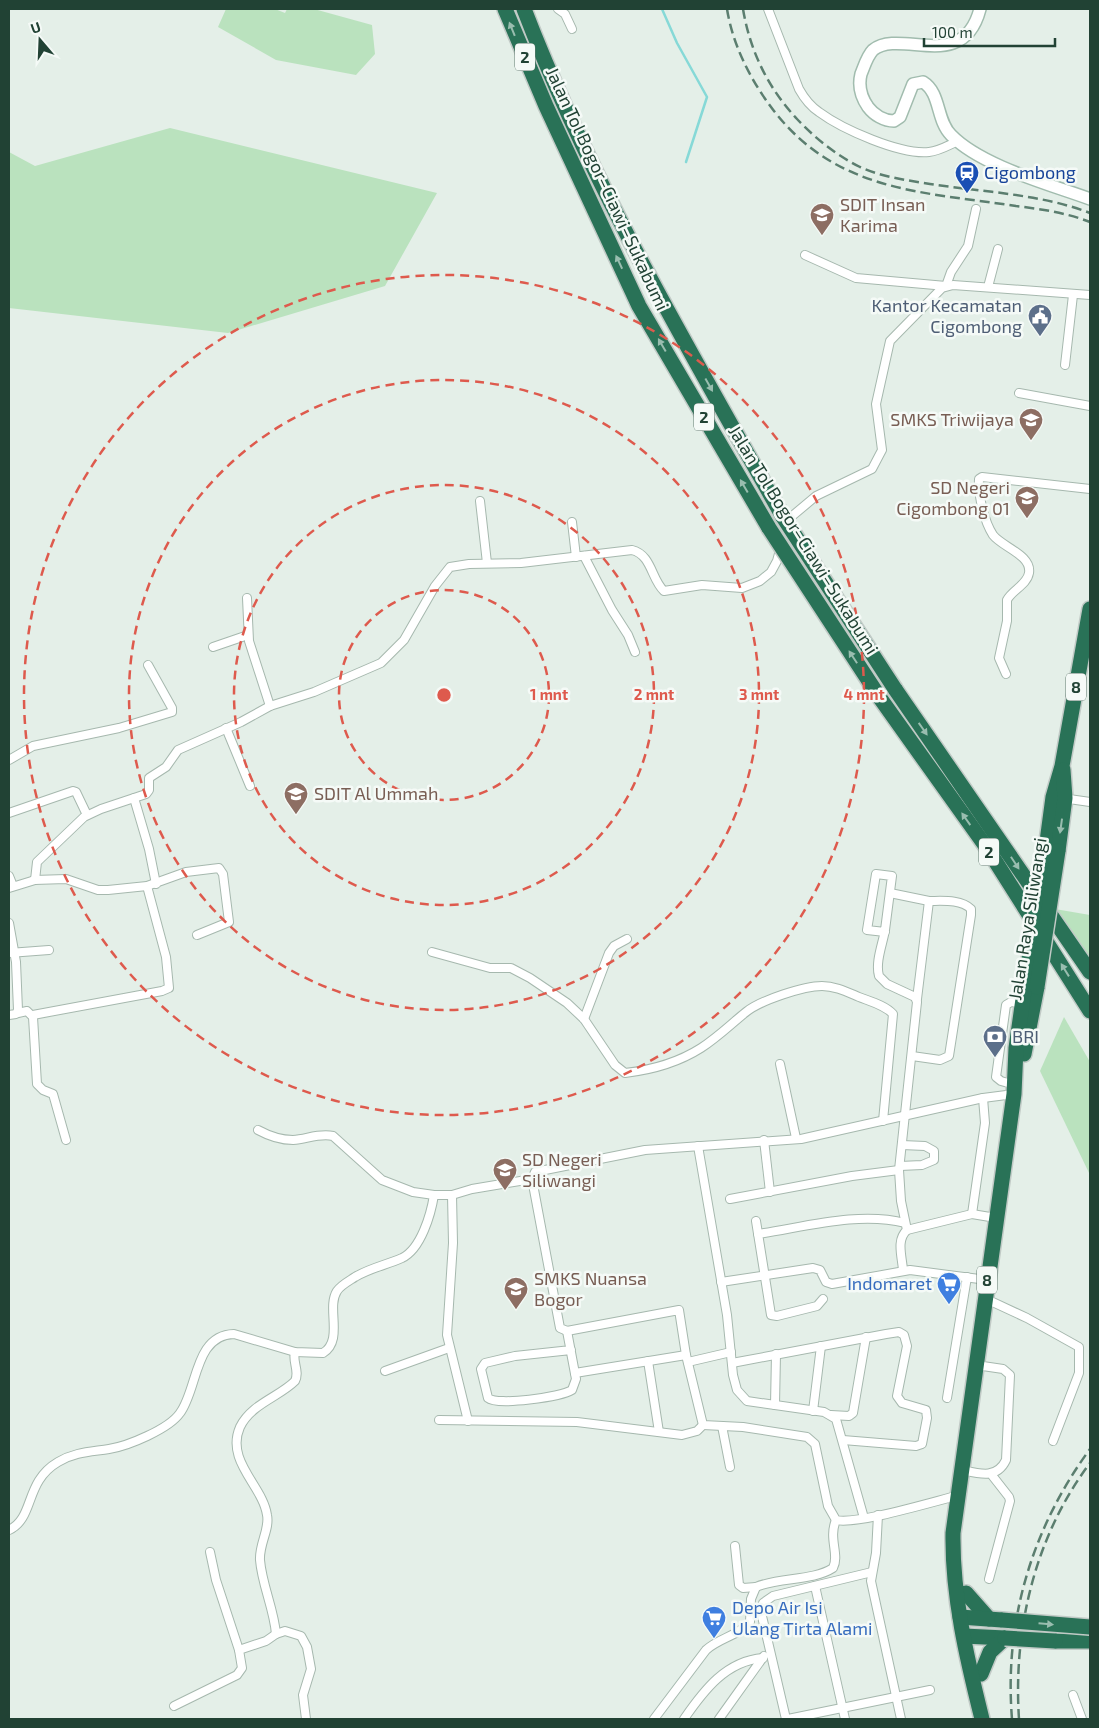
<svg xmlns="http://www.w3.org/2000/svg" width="1099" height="1728" font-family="'Exo 2',sans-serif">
<rect width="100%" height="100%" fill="#e4efe8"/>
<g fill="#bae2be">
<path d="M226,9H275L285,13L287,9H314L372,25L375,54L356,75L276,60L218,27Z"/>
<path d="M170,128L437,193L385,286L228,333L9,308V152L35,166Z"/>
<path d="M1055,909L1090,915V961Z"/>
<path d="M1064,1017L1090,1062V1175L1040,1071Z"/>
</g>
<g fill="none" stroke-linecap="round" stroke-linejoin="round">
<path stroke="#86d9d7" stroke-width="2.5" d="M662,9L677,43L707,97L686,162"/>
<defs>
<g id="street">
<path d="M558,9L565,14L572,29"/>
<path d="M768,9L799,89C804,98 810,106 819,112C842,129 900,155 929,152C939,151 949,145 958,141"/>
<path d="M805,255L856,278L946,286L951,272L968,246L976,209"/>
<path d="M988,287L998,249"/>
<path d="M1065,365L1073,295"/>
<path d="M1019,393L1090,406"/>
<path d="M480,501L487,563"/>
<path d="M572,522L576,557"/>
<path d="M584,556L612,610L628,635L635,652"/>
<path d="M247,598L249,641L270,706"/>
<path d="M213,647L248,635"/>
<path d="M1006,674L999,658L1007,621V600C1012,590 1027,585 1029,573C1032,555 1002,547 993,535C984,521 978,495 979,479L982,477L1090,489"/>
<path d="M226,728L250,786"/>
<path d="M9,760L33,746L119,728L172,712V708L148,665"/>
<path d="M134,798L149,849L156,884"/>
<path d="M1062,798L1090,802"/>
<path d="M9,813L73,791L76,792L87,815"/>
<path d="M9,876L13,886"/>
<path d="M34,880L66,879L98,890H108L147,886L186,872L219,868L223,874L229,922L197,935"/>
<path d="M9,888L35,880L37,862L84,817L101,809L146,794L149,790V778L166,767L178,750L241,722L270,706L314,692L381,663L404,640L435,586L450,567L469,564L521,563L632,550C652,555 651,579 664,591L702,585L742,588L760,581L771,572L777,561L787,524L791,517L816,496L872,469L882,450L876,404L890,341L942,288L953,285L1090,295"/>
<path d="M890,893L929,901"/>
<path d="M9,923L16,962L18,1010L16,1014L9,1015"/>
<path d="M885,932L867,930L876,874L892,876L885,930C883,943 875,962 879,976L887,984L915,997L917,1002L899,1170L901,1201L907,1230"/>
<path d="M432,952L490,968H511L530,978L567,1003L584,1019L615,1065L625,1073C651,1070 679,1062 701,1048C718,1037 731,1024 746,1012C761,1000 804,986 822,986C835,986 847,992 859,997C869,1001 885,1005 893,1014L883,1121"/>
<path d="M9,953L49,950"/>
<path d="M18,1013L27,1011L33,1017L37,1084L43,1090L53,1094L66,1140"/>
<path d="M33,1015L162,991L169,988L166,957L147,886"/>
<path d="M584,1019L609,953L614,946L627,939"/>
<path d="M912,1056L940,1060L949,1056L971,915V909C961,899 942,901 929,901L917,999"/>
<path d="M780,1064L796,1138"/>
<path d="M1015,1085L1001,1081L996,1077L1006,1005L1011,1002L1022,1003"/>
<path d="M258,1130C269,1136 280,1140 293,1140C307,1139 319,1133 333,1136L382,1180L413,1192L434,1195"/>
<path d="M764,1140L770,1192"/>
<path d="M698,1146L727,1315L733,1375L737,1390L747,1401L824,1412L836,1419L864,1518"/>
<path d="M900,1166L922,1165L934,1160V1151L925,1146L902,1145"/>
<path d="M452,1195L453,1243L447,1335L468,1421"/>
<path d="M730,1199L852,1176L899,1170"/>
<path d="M972,1214L985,1123L983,1098"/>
<path d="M756,1221L771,1315L777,1316L817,1306L823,1299"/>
<path d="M758,1234C805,1227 859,1211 905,1223"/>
<path d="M903,1270C902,1256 896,1240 907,1230L972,1214L996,1218"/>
<path d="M721,1282L813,1268L820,1270L826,1282L832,1284L910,1270L987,1280"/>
<path d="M984,1298L1027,1318L1079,1347V1373L1053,1441"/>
<path d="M567,1331L576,1379L572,1390C561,1397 497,1406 488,1398L481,1369L485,1363L515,1356L571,1350"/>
<path d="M295,1352C292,1362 300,1371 295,1381C279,1397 251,1404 240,1427C225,1461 263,1486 267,1515C270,1529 259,1544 260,1560C262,1585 274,1609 276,1634L285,1631L301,1636L307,1647L311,1669L303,1695L306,1719"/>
<path d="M648,1361L659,1432"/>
<path d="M688,1362L731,1352"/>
<path d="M732,1363L886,1334L899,1332L904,1335L907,1346L897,1396L902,1403L926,1410L927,1418L922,1444L916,1446L843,1440"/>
<path d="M385,1371L449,1348"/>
<path d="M575,1373L686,1355"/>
<path d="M947,1398L967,1277"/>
<path d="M775,1405L776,1354"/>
<path d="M813,1411L821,1346"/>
<path d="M831,1415L849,1416L853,1413L866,1337"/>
<path d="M439,1420L577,1422L682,1435L697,1431L703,1425"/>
<path d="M722,1426L730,1467"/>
<path d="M963,1470C980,1474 997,1479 1006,1460L1010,1375L1003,1369L976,1365"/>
<path d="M960,1495C935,1501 857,1525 836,1520L828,1506L815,1444L807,1437L743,1427L703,1425L686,1355L679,1310L567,1331L560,1328L532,1179L535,1172L645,1150L801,1139L983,1098L1014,1094"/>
<path d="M878,1515L876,1553L871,1581L901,1719"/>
<path d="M9,1530C35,1518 24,1482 58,1462C75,1452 90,1452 109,1449C128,1446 169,1429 180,1413C198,1389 194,1335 234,1334L295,1352L323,1353C344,1340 326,1308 337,1291C341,1285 349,1281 355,1277C370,1268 386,1265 402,1258C421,1249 431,1214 434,1195H452L472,1189L532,1179"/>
<path d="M735,1546L739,1585L743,1588L756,1587"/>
<path d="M210,1552L216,1580L239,1650"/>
<path d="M989,1579L1010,1501L1009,1497L991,1474"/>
<path d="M815,1586L845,1719"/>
<path d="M1073,1695L1082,1719"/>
<path d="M174,1706L237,1675L242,1668L239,1650L266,1641L276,1634"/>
<path d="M654,1719L706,1650C719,1638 738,1636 750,1622L751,1599L756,1587C779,1577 813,1581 833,1568C840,1555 828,1539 836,1520"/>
<path d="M684,1719C704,1690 726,1661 763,1658"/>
<path d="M719,1719L764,1656"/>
<path d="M786,1719L761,1612L763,1603L773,1596L872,1572"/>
<path d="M788,1719L930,1690"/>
</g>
<path id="secondary" d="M980,9C963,74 901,28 873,50C867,56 864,67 861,74C858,86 861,97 868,107C874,115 884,121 894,121L900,117L913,84L923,82C941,93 936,120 951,135C981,166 1049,184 1090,199"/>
<g id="highway">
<path d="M505,9L546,106L639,306L769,528"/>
<path d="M524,9C592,186 690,351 783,517"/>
<path d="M895,689L1090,972"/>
<path d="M880,698L987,848L1090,1011"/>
<path d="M1046,849L1053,797L1062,766L1090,609"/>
<path d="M1058,851L1065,798L1063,770"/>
<path d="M1024,1054L1037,987"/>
<path d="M966,1593L989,1619"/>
<path d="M960,1617L1002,1620"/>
<path d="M964,1636L1005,1638"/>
<path d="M1055,1641H1090"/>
<path d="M981,1674L990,1652L1005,1638"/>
<path d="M982,1719C967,1659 952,1596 953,1533L1014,1094L1016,1048L1025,985"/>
</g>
</defs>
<use href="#street" stroke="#a6b8ae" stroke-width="10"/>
<use href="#secondary" stroke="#a1bcae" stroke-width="14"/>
<use href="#highway" stroke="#c1cac6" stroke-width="18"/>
<use href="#street" stroke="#fff" stroke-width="8"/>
<use href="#secondary" stroke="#fff" stroke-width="11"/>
<use href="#highway" stroke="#297257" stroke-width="15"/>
<g stroke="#5b7e6f" stroke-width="2.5" stroke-dasharray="10 5" stroke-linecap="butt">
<path d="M727,9C733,46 751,81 774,111C837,192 923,192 1016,206C1041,209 1067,213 1090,222"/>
<path d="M743,9C750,51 768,88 797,119C816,139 836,155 860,167C882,177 906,180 930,184C983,192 1041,194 1090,213"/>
<path d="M1012,1719C1004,1621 1032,1528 1090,1449"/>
<path d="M1019,1719C1013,1629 1035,1536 1090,1463"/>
</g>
<defs>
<g id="highway-bridge">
<path d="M783,517L895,689"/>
<path d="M769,528L880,698"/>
<path d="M1025,985L1046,849"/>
<path d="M1037,987L1058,851"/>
<path d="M1002,1620L1090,1627"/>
<path d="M1005,1638L1055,1641"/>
</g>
</defs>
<use href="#highway-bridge" stroke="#c1cac6" stroke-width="18" stroke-linecap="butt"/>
<use href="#highway-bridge" stroke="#297257" stroke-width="15"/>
</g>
<defs><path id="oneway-solid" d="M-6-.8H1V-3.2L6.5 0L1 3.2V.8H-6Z" transform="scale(1.25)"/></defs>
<g fill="#99bdaf">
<use href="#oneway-solid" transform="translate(512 29) rotate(-112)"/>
<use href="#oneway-solid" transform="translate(619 262) rotate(-115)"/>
<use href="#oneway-solid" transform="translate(662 345) rotate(-120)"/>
<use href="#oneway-solid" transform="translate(709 385) rotate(61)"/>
<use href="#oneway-solid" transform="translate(744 486) rotate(-120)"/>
<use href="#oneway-solid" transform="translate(853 657) rotate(-123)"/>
<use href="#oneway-solid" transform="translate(923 729) rotate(55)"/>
<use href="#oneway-solid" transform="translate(966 819) rotate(-125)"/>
<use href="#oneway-solid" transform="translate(1061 826) rotate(98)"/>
<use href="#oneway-solid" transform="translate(1015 863) rotate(57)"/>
<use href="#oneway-solid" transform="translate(1065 970) rotate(-122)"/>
<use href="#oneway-solid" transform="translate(1046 1624) rotate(5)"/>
</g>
<g fill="none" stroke="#de5a4d" stroke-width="2.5" stroke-dasharray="9 6">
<circle cx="444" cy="695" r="105"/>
<circle cx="444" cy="695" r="210"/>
<circle cx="444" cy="695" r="315"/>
<circle cx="444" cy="695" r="420"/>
</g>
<defs>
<symbol id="station-pin" viewBox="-11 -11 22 30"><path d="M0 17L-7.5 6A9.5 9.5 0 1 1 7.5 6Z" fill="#1a4fb4" stroke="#f5faf7"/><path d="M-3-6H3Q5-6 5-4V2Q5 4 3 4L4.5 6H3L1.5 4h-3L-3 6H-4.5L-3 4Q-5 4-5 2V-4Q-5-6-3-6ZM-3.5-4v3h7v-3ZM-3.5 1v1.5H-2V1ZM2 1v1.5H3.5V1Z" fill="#fff"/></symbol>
<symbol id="school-pin" viewBox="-11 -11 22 30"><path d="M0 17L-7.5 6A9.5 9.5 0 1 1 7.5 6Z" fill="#8d6e63" stroke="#f5faf7"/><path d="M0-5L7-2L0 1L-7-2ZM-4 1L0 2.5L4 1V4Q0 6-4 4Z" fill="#fff"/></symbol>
<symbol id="civic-pin" viewBox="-11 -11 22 30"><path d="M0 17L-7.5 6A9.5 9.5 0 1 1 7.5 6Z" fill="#5c6f8a" stroke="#f5faf7"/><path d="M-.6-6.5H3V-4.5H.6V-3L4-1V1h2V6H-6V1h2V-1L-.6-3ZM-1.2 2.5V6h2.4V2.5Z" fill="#fff"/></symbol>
<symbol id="bank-pin" viewBox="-11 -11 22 30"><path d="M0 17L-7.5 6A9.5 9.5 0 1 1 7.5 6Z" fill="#5c6f8a" stroke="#f5faf7"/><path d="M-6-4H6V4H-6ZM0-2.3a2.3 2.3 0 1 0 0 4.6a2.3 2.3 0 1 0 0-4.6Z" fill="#fff"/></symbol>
<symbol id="supermarket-pin" viewBox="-11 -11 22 30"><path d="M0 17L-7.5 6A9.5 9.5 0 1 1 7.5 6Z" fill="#3f7fe0" stroke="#f5faf7"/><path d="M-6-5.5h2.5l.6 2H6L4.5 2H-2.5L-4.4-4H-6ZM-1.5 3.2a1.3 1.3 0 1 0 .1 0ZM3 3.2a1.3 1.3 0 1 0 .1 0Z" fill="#fff"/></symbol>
</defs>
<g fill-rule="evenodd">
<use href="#station-pin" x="953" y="159" width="28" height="38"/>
<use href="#school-pin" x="808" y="201" width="28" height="38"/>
<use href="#civic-pin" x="1026" y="302" width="28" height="38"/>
<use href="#school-pin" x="1017" y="406" width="28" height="38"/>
<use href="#school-pin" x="1013" y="484" width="28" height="38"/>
<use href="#school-pin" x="282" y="780" width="28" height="38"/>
<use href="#bank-pin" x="981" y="1023" width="28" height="38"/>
<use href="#school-pin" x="491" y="1156" width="28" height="38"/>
<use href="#supermarket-pin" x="935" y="1270" width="28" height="38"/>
<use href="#school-pin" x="502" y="1275" width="28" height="38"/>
<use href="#supermarket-pin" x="700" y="1604" width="28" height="38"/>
</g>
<g text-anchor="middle" stroke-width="5" stroke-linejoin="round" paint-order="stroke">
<g fill="#f5faf7" stroke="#61796e" stroke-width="1">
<rect x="515" y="43.5" width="20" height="27" rx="4"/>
<rect x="694" y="403.5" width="20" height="27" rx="4"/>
<rect x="1066" y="673.5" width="20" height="27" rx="4"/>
<rect x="979" y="838.5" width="20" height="27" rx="4"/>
<rect x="977" y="1266.5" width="20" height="27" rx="4"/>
</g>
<g font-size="16" font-weight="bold" fill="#214234">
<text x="525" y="63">2</text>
<text x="704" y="423">2</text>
<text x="1076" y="693">8</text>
<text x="989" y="858">2</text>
<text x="987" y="1286">8</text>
</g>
<g font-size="18" fill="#164399" stroke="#f5faf7" text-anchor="start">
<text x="984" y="179">Cigombong</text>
</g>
<g font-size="18" fill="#214234" stroke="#f5faf7">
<text transform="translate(607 189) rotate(65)" y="6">Jalan Tol Bogor–Ciawi–Sukabumi</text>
<text transform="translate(803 540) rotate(58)" y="6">Jalan Tol Bogor–Ciawi–Sukabumi</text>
<text transform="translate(1028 919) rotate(-81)" y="6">Jalan Raya Siliwangi</text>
</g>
<g font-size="18" fill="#785e54" stroke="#f5faf7" text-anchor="start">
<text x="840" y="211">SDIT Insan<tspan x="840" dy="21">Karima</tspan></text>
<text x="1014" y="426" text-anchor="end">SMKS Triwijaya</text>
<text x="1010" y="494" text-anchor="end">SD Negeri<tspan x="1010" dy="21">Cigombong 01</tspan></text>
<text x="314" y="800">SDIT Al Ummah</text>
<text x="522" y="1166">SD Negeri<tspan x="522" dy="21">Siliwangi</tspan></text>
<text x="534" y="1285">SMKS Nuansa<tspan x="534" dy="21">Bogor</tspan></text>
</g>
<g font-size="18" fill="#4e5e75" stroke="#f5faf7" text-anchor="end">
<text x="1022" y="312">Kantor Kecamatan<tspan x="1022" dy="21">Cigombong</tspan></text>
<text x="1012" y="1043" text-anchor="start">BRI</text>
</g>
<g font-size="18" fill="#366cbe" stroke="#f5faf7" text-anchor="end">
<text x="932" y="1290">Indomaret</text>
<text x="732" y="1614" text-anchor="start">Depo Air Isi<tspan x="732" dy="21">Ulang Tirta Alami</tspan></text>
</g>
</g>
<circle cx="444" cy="695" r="8" fill="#de5a4d" stroke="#f5faf7" stroke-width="2.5"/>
<g font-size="15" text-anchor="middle" font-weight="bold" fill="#de5a4d" stroke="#f5faf7" stroke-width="5" stroke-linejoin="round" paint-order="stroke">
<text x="549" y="700">1 mnt</text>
<text x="654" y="700">2 mnt</text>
<text x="759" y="700">3 mnt</text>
<text x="864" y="700">4 mnt</text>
</g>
<rect width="1099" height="1728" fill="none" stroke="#214234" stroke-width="20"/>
<g transform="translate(40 40) rotate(341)" stroke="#f5faf7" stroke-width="4" paint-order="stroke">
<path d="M0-4L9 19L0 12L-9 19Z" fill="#214234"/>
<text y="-8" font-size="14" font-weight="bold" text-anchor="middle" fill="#214234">U</text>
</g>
<path d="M924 38v8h131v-8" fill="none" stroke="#214234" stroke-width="2.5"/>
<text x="932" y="38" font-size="15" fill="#214234" stroke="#f5faf7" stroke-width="4" paint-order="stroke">100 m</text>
</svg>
